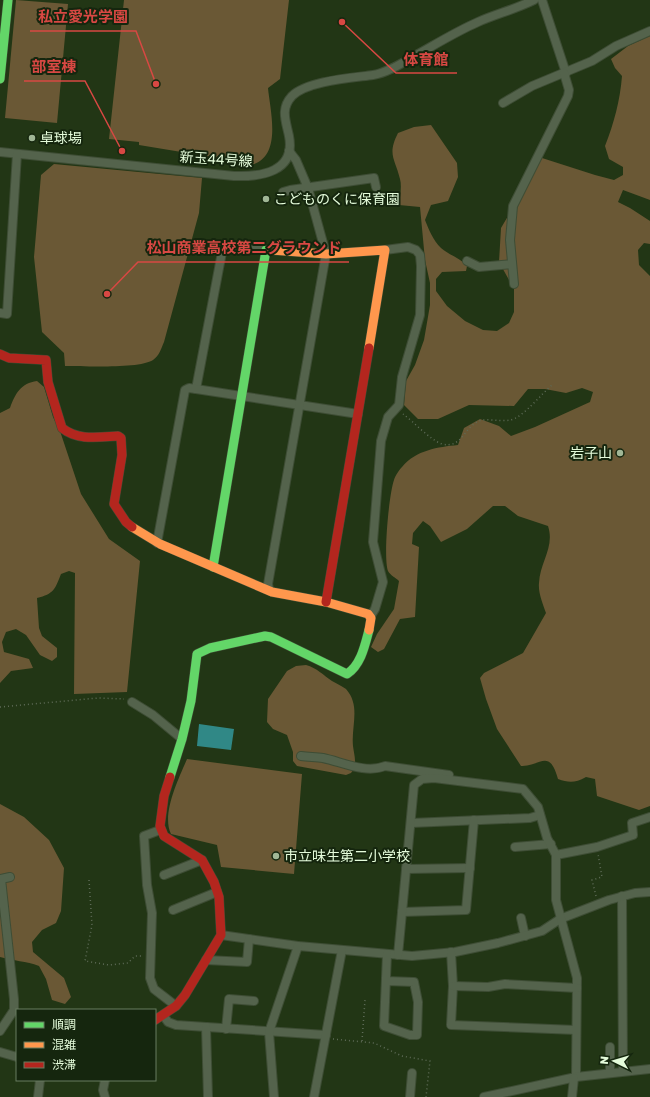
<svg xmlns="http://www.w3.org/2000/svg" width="650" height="1097" font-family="'Golos Text','Noto Sans JP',sans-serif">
<rect width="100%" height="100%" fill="#223615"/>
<g fill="#6a5835">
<path d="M16,0L68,4L57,123L5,118Z"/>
<path d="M124,0H289L280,79L268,88C270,110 282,154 254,164L139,145V142L109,139Z"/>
<path d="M650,36V200L623,190L618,202L630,208L650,221V244L644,243L638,250L639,265L650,276V806L639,810L597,796L595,779L586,777C575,783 569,783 558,779C549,747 540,767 521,766L497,729L486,699L480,678L484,673L523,653L546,613C543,604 538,593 539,583C540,562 555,547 548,526L518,516L505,506H493L467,529L441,542L430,526L423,521L413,533L412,544L419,547L415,617L400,619L384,649L378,652L371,647L377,634L394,609L399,581C396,578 390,575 388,571C383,557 389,494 394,480C395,476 399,470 402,467C416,450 438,447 458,445L464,428L480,419L499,426L511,436L535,427L590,402L593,392L582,388L566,393L545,389H528L514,406L469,405L438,419H418L404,405L406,381L415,365L424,340L430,305V283L425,260L420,207L399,205C400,197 402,186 400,179C395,158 387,155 398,133L414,127L431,125L457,163L458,177L448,201L431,205L425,220C429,230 433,240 441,248C449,255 460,258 467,266L466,271L442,272L436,279V291L447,306L465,321L483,330L497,331L509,323L514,312V289L499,262L501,228L542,158L595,175L614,180L623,175V167L609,159L605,146C614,123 620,101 622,76L615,68L611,59L628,46Z"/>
<path d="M54,164L202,178L199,213L164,342C161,349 159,356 153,360C139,369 83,366 65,366L64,353L42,332L34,257L41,175Z"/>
<path d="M37,381L44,387L53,417L60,431L81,494L109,539L140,561L127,692L74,694L75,573L69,571L61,574C55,589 54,594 37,598L39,628L42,636L57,648V657L52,661L40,655L26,635L16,629L6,632L2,642L4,652L29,659L33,668L11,671L0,683V413L10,408C15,394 21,383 37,381Z"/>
<path d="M306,665C317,668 323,675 332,681C337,684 342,686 346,689C361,706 351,726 353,746C354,755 358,765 351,773L346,775L297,766L293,761V752L287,735L273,729L267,722L268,699L287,671L296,666Z"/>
<path d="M187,759L302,774L294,874L221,867L217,845L171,834C161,814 179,778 187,759Z"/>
<path d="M0,804L24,817L49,840L64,868L61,911L56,923L42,930L32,942L33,952L64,978L71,997L65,1004L52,1000L46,979L39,966C26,961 14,961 0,957Z"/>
</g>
<path fill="#308886" d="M199,724L234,729L231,750L197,746Z"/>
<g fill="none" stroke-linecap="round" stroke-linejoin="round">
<defs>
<g id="street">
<path d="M542,0L566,73"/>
<path d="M503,103L532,86L592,61L616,46L650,31"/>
<path d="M0,152L234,176C261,177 296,172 289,136C286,121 280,109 292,96C307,81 351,78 373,75C386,73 399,65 411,58C433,46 455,32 478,22C496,14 516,9 534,0"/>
<path d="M283,192L290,190L374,178L376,187"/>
<path d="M467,261L479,267L512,264"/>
<path d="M514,284L510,240L513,206L568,96L569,90L564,73"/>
<path d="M0,313L7,314L17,154"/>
<path d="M196,389L223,247L266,250"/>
<path d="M157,543L185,390L189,388L196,389L358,414"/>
<path d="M269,589L268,584L326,254L308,188L296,160L289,151"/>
<path d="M370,617L375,609L383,582L373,542L381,441L388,417L399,405L402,377L420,315L421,266L420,255L416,250L408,247L385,250"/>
<path d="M132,702L153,715L182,739"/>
<path d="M301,756C309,757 316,757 323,758C342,762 366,774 385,766L449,775"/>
<path d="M411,823L530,818L540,815"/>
<path d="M160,830L144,836L147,885L152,913L150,978L154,989L176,1006"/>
<path d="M515,847L551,844"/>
<path d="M556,855L597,847L633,835L632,823L650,817"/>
<path d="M406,869L470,868"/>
<path d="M164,875L202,860"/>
<path d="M622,896L623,1071"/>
<path d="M173,910L217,892"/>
<path d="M402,912L466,910L474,820"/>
<path d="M521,918L525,936"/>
<path d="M221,935L298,946L412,956L455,952L498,943L542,931L560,919L609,900L635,893L650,892"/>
<path d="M451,952L453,986L451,1025L576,1030"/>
<path d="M398,955L414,785L422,779L434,778L523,789L538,807L547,838L556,855V900L577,978L576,1077"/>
<path d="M206,960L247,962L249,939"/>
<path d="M386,981L414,982L418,1002L417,1035H410L384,1026L387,954"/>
<path d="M453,986L488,987L505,984L577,988"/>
<path d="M163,1015L168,1022L176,1025L326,1035"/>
<path d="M206,1027L208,1097"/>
<path d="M226,1029L229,999L254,1001"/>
<path d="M0,1031L14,1010V999L1,879L10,877"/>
<path d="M610,1047V1073"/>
<path d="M0,1052L17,1057"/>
<path d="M105,1080L103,1090L105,1097"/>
<path d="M38,1097L40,1080"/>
<path d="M274,1097L269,1032L298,946"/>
<path d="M314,1097L342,950"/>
<path d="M410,1097L412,1073"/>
<path d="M484,1097L576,1077L650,1069"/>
<path d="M572,1097L574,1078"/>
</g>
<g id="fast">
<path d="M0,79L8,0"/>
<path d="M213,567L266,250H271"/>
<path d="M170,777L182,739L191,701L197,654L210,648L265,636L271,637L347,674C361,665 365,645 369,630"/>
</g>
<g id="slow">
<path d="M271,250L326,254L385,250L369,348"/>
<path d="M132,527L160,544L272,592L326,602L368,614L371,618L369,630"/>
</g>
<g id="jam">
<path d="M0,354L9,358L46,360L48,382L62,428C78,441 99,437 118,436L121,438L122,455L114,504L126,522L132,527"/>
<path d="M326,602L369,348"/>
<path d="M155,1020L176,1006L185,995L221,935L219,897L214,882L202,860L164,836L160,826L164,796L170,777"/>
</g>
</defs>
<use href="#street" stroke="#3e4d35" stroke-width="10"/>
<use href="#fast" stroke="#3e4d35" stroke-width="10"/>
<use href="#slow" stroke="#3e4d35" stroke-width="10"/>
<use href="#jam" stroke="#3e4d35" stroke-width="10"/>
<g stroke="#5f6c58" stroke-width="1.5" stroke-dasharray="1 3" stroke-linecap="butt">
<path d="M403,414C414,422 430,440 442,444C462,449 464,427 479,421C488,418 500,422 510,420C523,418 541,394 552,385"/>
<path d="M0,707L98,698L124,699"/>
<path d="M89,880L92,925L85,961L109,965L128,963L135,956H143"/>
<path d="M596,896L592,880L602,877L598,854"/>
<path d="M333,1039L374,1043L402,1056L430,1061L426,1097"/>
<path d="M362,1041L365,1000"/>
</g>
<use href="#street" stroke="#54634c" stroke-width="8"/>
<use href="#fast" stroke="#63d668" stroke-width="9"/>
<use href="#slow" stroke="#ff974d" stroke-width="9"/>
<use href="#jam" stroke="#b3261e" stroke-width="9"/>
</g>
<g fill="#a1b796" stroke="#15260e" stroke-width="1.5">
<circle cx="32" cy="138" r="4"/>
<circle cx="266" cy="199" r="4"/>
<circle cx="620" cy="453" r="4"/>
<circle cx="276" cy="856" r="4"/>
</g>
<g text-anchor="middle" stroke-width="4" stroke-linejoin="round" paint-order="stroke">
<g font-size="14" fill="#e5fcdb" stroke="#15260e" text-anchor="start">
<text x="40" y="143">卓球場</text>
<text x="274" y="204">こどものくに保育園</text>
<text x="612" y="458" text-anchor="end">岩子山</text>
<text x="284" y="861">市立味生第二小学校</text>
</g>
<g font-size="14" fill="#e5fcdb" stroke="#15260e">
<text transform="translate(216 159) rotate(4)" y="5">新玉44号線</text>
</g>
</g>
<path fill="none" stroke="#d84843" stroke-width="1.5" d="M156 84L136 31H30M342 22L396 73H457M122 151L85 81H24M107 294L138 262H349"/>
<g fill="#d84843" stroke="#15260e" stroke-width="1.5">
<circle cx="156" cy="84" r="4"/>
<circle cx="342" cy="22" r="4"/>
<circle cx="122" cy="151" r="4"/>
<circle cx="107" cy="294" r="4"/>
</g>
<g font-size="15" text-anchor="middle" font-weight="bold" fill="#d84843" stroke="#15260e" stroke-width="4" stroke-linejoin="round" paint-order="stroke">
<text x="83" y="22">私立愛光学園</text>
<text x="426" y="65">体育館</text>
<text x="54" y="72">部室棟</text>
<text x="244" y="253">松山商業高校第二グラウンド</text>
</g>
<rect x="16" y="1009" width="140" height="72" fill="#15260e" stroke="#687c60"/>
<rect x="24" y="1022" width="20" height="6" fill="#63d668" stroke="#687c60"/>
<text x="52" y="1029" font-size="12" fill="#e5fcdb">順調</text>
<rect x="24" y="1042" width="20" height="6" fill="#ff974d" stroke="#687c60"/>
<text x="52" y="1049" font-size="12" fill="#e5fcdb">混雑</text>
<rect x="24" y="1062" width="20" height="6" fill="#b3261e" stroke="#687c60"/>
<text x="52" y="1069" font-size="12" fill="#e5fcdb">渋滞</text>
<g transform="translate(614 1061) rotate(275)" stroke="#15260e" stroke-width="3" paint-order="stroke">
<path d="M0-3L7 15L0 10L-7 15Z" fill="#e5fcdb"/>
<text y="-6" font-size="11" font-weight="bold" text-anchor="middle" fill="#e5fcdb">N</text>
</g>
</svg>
